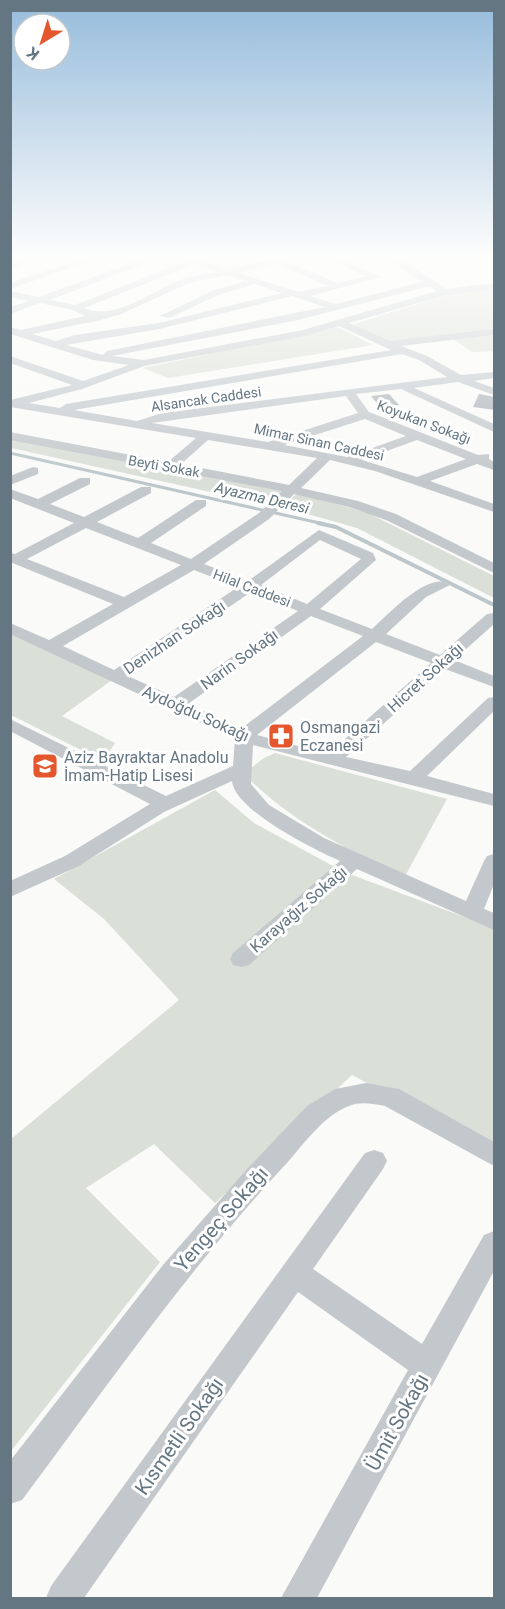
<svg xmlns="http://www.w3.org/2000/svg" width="505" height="1609" font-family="Roboto,sans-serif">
<rect width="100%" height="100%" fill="#fafaf8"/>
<g fill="#dadfd7">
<path d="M494,288V330L391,342L351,325L449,294Z"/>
<path d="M337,327L373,345L168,378L143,368Z"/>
<path d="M491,335L494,338V351L472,352L453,339Z"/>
<path d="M10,437L286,490L270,505L11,448Z"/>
<path d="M297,493L368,513L494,576V598L357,528L283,507Z"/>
<path d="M10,633L112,680L62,716L115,743L103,761L11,715Z"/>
<path d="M275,753L447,799L404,878C349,850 296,824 251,781V768L264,758Z"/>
<path d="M215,790L254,823L344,872L494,928V1151L352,1075L215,1203L154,1144L86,1188L160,1262L11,1451V1139L179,1000L104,919L54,879Z"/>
</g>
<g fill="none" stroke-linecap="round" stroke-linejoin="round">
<path stroke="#bbc7cb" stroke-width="3" d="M10,453L324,524"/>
<path stroke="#bbc7cb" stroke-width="4" d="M318,523L336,527L494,605"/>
</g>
<g fill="#aab3b9">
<path d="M389,394L399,405L380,407L371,396Z"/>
<path d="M479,394L495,397V410L473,407Z"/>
</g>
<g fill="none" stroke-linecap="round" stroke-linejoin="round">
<g fill="#c3c8cc" fill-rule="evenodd">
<path d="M28,257H42L10,270V264Z"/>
<path d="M87,257H101L10,289V283Z"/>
<path d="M148,257H162L50,300L75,305L186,261L177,257L196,258L228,269L277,258L302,257L287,262L338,283L367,276L323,257H336L381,277L310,296L336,304L422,282L386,257H397L447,289L494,283V289L446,295L349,323L390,341L494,329V335L401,346L427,356L461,375L494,372V378L474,381L494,388V395L458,382L414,388L494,424V432L401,389L356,394L369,412L478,455L489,454V459L494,462V470L477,464L430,481L494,504V512L375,471L330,460L301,488L358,501L396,514L494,563V573L386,520L349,507L294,494L269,519L204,564L248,581L319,530L373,553L376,560L320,609L372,629C389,614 423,576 447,582L450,585L426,597L386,634L440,655L487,614L494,613V624L454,660L494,676V687L445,669L346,757L410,771L488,698L494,697V711L427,776L494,794V806L253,745L251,784L269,805L324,838L466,901L484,861L487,856L494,854V884L484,909L494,913V930L357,869L249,965L241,967L233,965L230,959L233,953L340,861C315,850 234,810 232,781L164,812L79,866L10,897V881L65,856L150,804L10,731V719L166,796L233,766L235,739L10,634V623L49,640L113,604L10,562V553L15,554L74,523L10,498V489L38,499L80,478H90V484L50,504L84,517L141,487H151V493L97,522L138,538L196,500H206V506L151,543L191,559L259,513L282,491L10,440V432L168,462L196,438L10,407V400L72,385L10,363V356L83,381L129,365L93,360L10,334V327L21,330L85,316L73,310L40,303L10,314V307L29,301L10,297V291L39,297ZM195,264L217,272C205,274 191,276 180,280C153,291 113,322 84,308ZM277,264L328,286L299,292L238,273ZM227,275L245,281L212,291L160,316L169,318L218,295L255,284L282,293L159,323L75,335L56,341L32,334L101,320L121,314L189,283ZM430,286L437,291L303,330L144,360L112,356L298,320ZM292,296L325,307L107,351L103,355L66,345L159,329ZM339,326L391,350L66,404L60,408L29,403L82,389L144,366L304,336ZM402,354L419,360L447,377L162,413L137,421L74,410ZM346,396L358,413L268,442L152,423ZM365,419L406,436L347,457L284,445ZM208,440L317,458L289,485L181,464ZM417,440L466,459L417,477L362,460ZM86,528L181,565L124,597L27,559ZM320,540L361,559L307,604L261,585ZM194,570L238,587L114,670L63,646ZM251,592L298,611L174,697L128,676ZM311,616L363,636L242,728L188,704ZM376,642L431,663L328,754L257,735Z"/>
<path d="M33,467L38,468V474L10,485V476Z"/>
<path d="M366,1083L399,1089L494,1142V1166L385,1106C374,1104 360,1101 349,1106C324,1115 304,1144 286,1164C189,1268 107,1386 22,1500L10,1504V1461L163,1265L247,1169L307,1106L335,1089Z"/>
<path d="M374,1150L383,1153L387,1161L383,1169L313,1269L422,1344L484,1235L494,1231V1271L317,1598H281L408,1370L298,1292L84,1598H46L51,1586L365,1153Z"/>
</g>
</g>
<linearGradient id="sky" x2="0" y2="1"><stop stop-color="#96bcdc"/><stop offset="0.53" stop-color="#fdfdfc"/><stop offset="1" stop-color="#fdfdfc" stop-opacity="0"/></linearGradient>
<rect width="505" height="483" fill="url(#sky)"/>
<defs>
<symbol id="pharmacy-square" viewBox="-11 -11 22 22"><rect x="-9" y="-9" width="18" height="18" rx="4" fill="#e4572e" stroke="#fff"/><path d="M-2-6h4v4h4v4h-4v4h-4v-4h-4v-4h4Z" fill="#fff"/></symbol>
<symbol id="school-square" viewBox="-11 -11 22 22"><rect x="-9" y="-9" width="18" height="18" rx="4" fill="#e4572e" stroke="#fff"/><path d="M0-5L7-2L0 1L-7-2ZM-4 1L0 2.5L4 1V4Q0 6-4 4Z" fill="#fff"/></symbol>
</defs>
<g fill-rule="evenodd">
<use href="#pharmacy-square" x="266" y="721" width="30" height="30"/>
<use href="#school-square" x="30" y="751" width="30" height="30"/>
</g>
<g text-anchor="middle" stroke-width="6" stroke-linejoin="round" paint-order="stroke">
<g font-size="14" fill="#657683" stroke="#fff">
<text transform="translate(206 399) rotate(-8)" y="5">Alsancak Caddesi</text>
<text transform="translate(424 422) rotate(21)" y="5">Koyukan Sokağı</text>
<text transform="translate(319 442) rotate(12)" y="5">Mimar Sinan Caddesi</text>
<text transform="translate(164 466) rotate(10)" y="5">Beyti Sokak</text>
<text transform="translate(252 588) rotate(21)" y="5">Hilal Caddesi</text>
</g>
<g font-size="15" font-style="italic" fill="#60757c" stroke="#fff">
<text transform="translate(262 498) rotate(13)" y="5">Ayazma Deresi</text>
</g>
<g font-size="16" fill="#657683" stroke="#fff">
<text transform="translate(174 637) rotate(-34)" y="6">Denizhan Sokağı</text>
<text transform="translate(239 659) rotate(-36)" y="6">Narin Sokağı</text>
<text transform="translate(425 677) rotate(-42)" y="6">Hicret Sokağı</text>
<text transform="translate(196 713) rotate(24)" y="6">Aydoğdu Sokağı</text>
<text transform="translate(298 909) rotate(-41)" y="6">Karayağız Sokağı</text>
</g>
<g font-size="16" fill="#657683" stroke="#fff" text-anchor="start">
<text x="300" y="733">Osmangazi<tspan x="300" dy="18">Eczanesi</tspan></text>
<text x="64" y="763">Aziz Bayraktar Anadolu<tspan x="64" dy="18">İmam-Hatip Lisesi</tspan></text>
</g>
<g font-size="20" fill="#657683" stroke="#fff">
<text transform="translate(221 1219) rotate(-49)" y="7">Yengeç Sokağı</text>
<text transform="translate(397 1422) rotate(-61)" y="7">Ümit Sokağı</text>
<text transform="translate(179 1436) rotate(-55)" y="7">Kısmetli Sokağı</text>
</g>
</g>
<rect width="505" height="1609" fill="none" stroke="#657683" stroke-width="24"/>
<g transform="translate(42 42) rotate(218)"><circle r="28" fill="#ffffff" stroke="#c1c8cd" stroke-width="1.5"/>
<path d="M0-4.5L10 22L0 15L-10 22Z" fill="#e4572e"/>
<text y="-9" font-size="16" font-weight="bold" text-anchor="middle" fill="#657683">K</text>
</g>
</svg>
